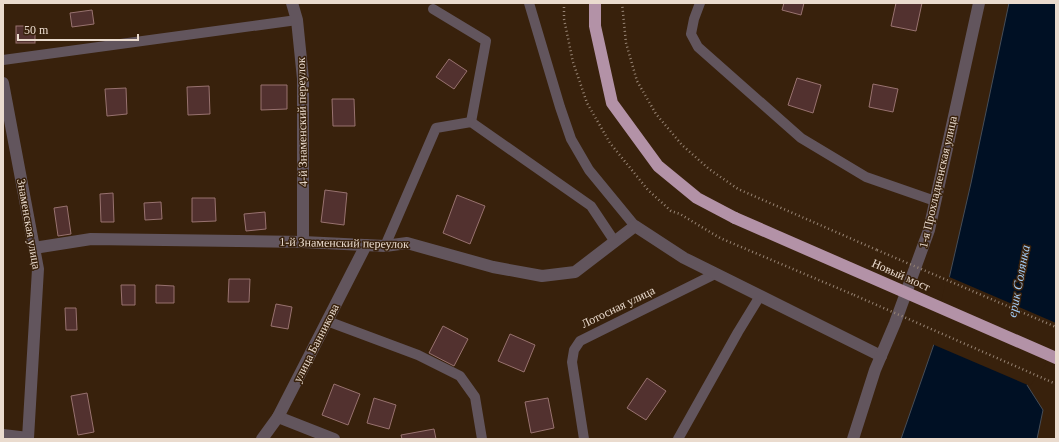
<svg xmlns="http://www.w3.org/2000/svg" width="1059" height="442" font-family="'Times New Roman',serif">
<rect width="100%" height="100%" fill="#38210c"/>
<path fill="#001024" stroke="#464d57" d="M1009,3H1056V347L1027,385L1043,410L1037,439H901L934,344L971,183Z"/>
<path fill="#38210c" d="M947,276L1056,323V350L1030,386L932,344Z"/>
<g fill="#52312f" stroke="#98726f">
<path d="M784,3H804L801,15L782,10Z"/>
<path d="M896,3H922L916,31L891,26Z"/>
<path d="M92,10L94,24L72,27L70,13Z"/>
<rect x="16" y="26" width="19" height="17"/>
<path d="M449,59L467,71L454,89L436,77Z"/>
<path d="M797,78L821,85L813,113L788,105Z"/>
<path d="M873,84L898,89L893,112L869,107Z"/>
<path d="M261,85H287V109L261,110Z"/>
<path d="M209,86L210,114L188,115L187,87Z"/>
<path d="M126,88L127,114L107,116L105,89Z"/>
<path d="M332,99H354L355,126H333Z"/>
<path d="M325,190L347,193L344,225L321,222Z"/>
<path d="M113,193L114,222H101L100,194Z"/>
<path d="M457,195L485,206L470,244L443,233Z"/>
<path d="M192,198H215L216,221L192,222Z"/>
<path d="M161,202L162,219L145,220L144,203Z"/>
<path d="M67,206L71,234L58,236L54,208Z"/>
<path d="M265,212L266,229L246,231L244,214Z"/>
<path d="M229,279H250L249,302H228Z"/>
<path d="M121,285H135V305H122Z"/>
<path d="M156,285L174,286V303H156Z"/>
<path d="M276,304L292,307L288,329L271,326Z"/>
<path d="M65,308H76L77,330H66Z"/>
<path d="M443,326L468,339L454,366L429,353Z"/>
<path d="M510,334L535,345L524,372L498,361Z"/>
<path d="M647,378L666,391L646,420L627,408Z"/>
<path d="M334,384L360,394L348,425L322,415Z"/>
<path d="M87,393L94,432L78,435L71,396Z"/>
<path d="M374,398L396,405L389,429L367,423Z"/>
<path d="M548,398L554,428L531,433L525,402Z"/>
<path d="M434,429L436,439H402L401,435Z"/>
</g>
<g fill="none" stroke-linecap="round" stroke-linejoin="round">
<g stroke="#988575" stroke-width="2.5" stroke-dasharray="1 3" stroke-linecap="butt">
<path d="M564,3V19L573,62L587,103L610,143L648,190L671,211L680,214L720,238L854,295"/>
<path d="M622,3L626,43L637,81L656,114L682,145L709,169L738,189L877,250"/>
</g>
<g stroke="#62555d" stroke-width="10">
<path d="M529,3L560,107L571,139L589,170L635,226"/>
<path d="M700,3L694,19L691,34L698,47L801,138L866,177L935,201"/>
<path d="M433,9L486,41L471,122"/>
<path d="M3,60L297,20"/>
<path d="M385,246L436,128L471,122L591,206L615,242"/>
<path d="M327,321L418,355L460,376L475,397L482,439"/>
<path d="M584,439L572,362L574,350L580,341L715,274"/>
<path d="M678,439L738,332L760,296"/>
</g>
<g stroke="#62555d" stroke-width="12">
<path d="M292,3L297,20L303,79V242"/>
<path d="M3,83L38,269L28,438"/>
<path d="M34,248L91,239L303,242L385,246L407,243L493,267L542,276L575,272L635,226L684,258L881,356"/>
<path d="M278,417L334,439"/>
<path d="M3,435L28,438"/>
<path d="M262,439L278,417L366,245"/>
<path d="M853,439L875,370L895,323L929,230L979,3"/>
</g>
<path stroke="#b392a7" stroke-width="12" d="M595,3V26L612,103L658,166L697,198L735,218"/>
<g stroke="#988575" stroke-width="2.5" stroke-dasharray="1 3" stroke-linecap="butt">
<path d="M877,250L1056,327"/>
<path d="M854,295L1056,384"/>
</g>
<path stroke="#b392a7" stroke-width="12" d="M735,218L1056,358"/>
</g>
<g text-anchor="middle" stroke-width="3" stroke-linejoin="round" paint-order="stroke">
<g font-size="12" fill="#eadbce" stroke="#38210c">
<text transform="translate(302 122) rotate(-91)" y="4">4-й Знаменский переулок</text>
<text transform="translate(938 182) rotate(-77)" y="4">1-я Прохладненская улица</text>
<text transform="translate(29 224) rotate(80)" y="4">Знаменская улица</text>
<text transform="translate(344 243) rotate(1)" y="4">1-й Знаменский переулок</text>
<text transform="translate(901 275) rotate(24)" y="4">Новый мост</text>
<text transform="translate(618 307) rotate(-26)" y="4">Лотосная улица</text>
<text transform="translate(316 343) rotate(-63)" y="4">улица Банникова</text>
</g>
<g font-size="13" font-style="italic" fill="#a3ccf6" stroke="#38210c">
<text transform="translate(1018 281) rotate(-79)" y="5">ерик Солянка</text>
</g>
</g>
<rect width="1059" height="442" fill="none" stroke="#eadbce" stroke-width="8"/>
<path d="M18 34v6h120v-6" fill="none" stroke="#eadbce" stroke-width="2"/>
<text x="24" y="34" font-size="12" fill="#eadbce" stroke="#38210c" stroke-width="3" paint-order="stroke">50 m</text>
</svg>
